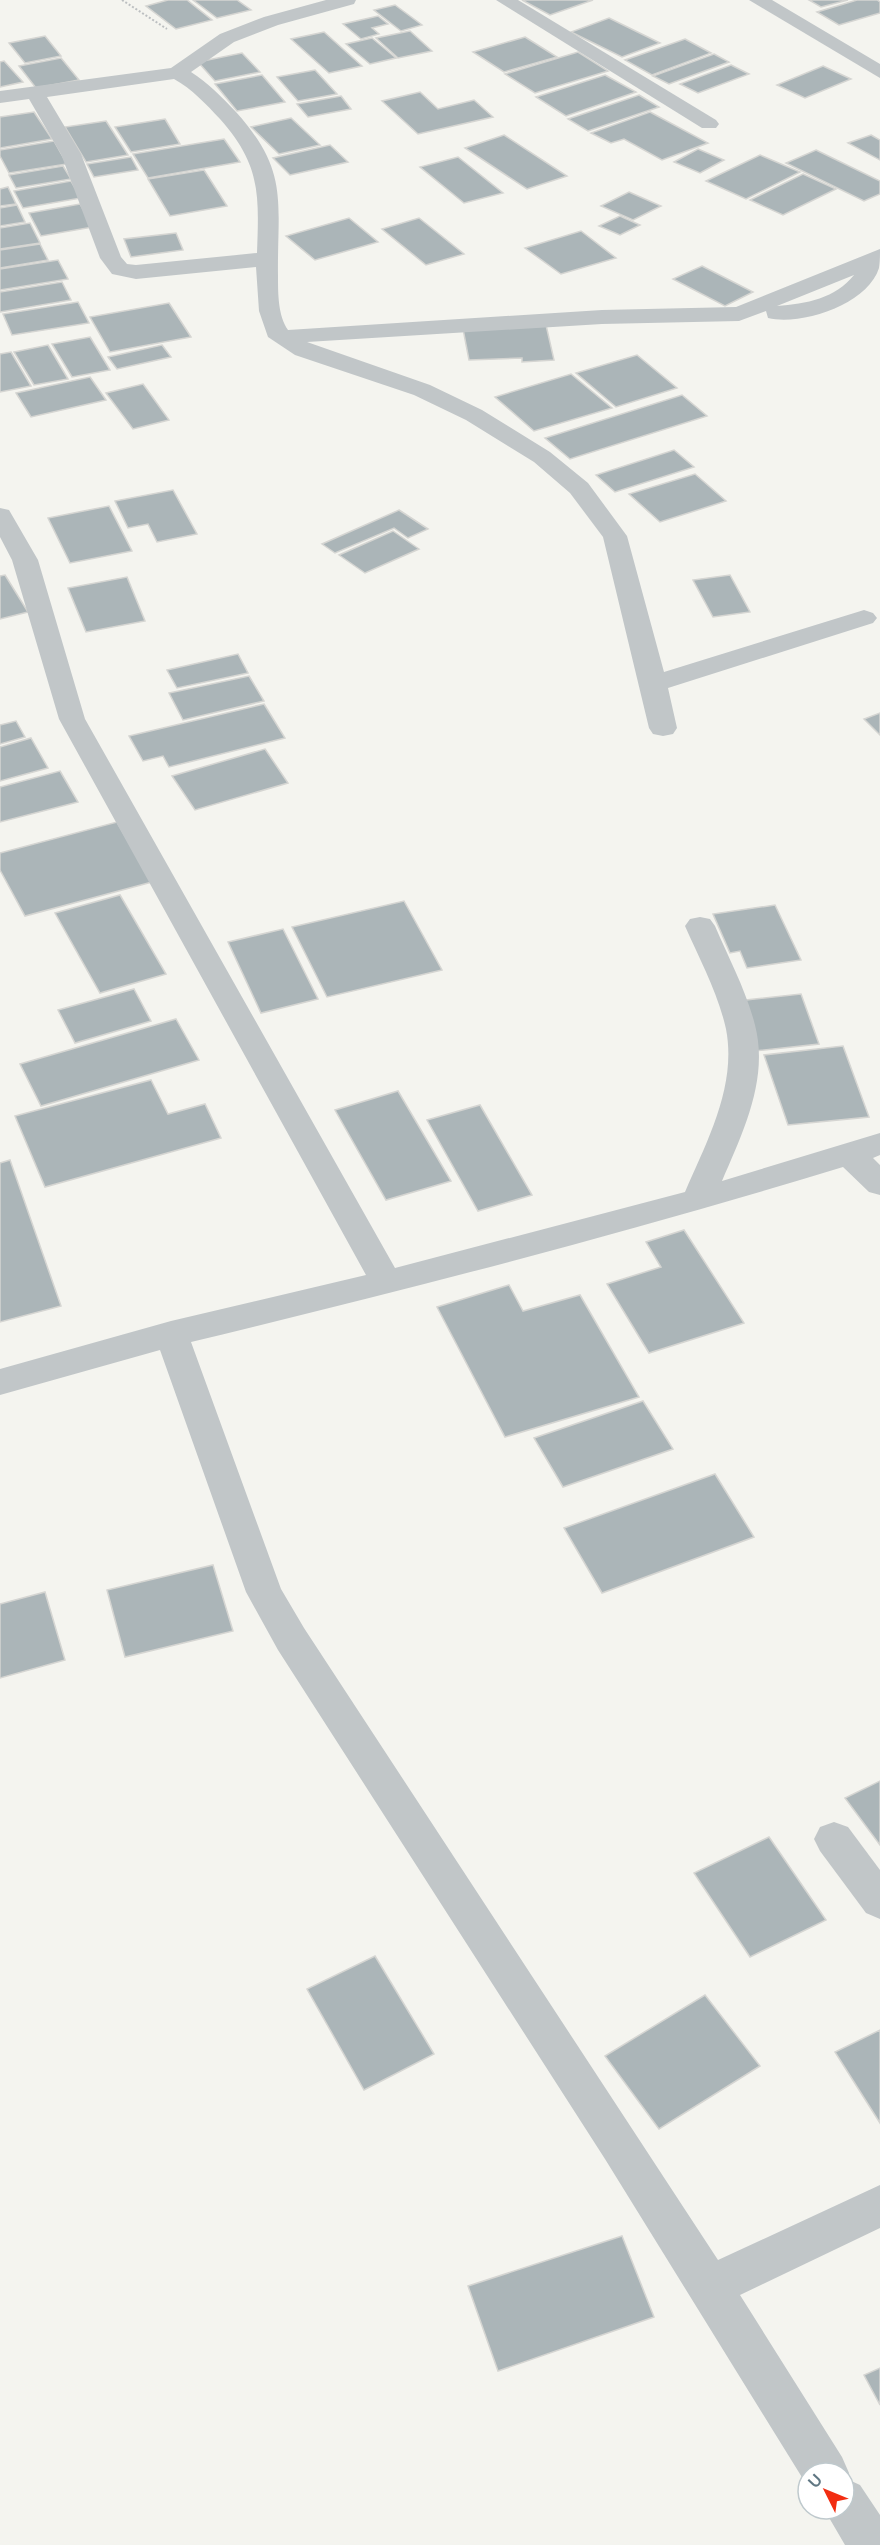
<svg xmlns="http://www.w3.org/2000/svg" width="880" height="2545" font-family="Lato,sans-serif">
<rect width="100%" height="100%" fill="#f4f4ef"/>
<g fill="#abb5b8" stroke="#d5d5d2" stroke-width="1.5">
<path d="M168,0H187L212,20L176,29L146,6Z"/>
<path d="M193,0H237L251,10L217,18Z"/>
<path d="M522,0H593L550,15Z"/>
<path d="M809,0H848L821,7Z"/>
<path d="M857,0H877L880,2V13L839,25L817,12Z"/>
<path d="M395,5L422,25L401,31L374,10Z"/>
<path d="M378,16L388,24L372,28L379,34L361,39L343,24Z"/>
<path d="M609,18L660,43L622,57L571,32Z"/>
<path d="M410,31L432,51L398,58L376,38Z"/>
<path d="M324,32L362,66L329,73L291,39Z"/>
<path d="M45,36L61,56L25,63L9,43Z"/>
<path d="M525,37L557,57L504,72L473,52Z"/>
<path d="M372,38L396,58L370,64L346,44Z"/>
<path d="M685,39L711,53L652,75L625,60Z"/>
<path d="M578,52L608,71L535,93L505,74Z"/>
<path d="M242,53L260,72L215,81L198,62Z"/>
<path d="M714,54L729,62L669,84L653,76Z"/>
<path d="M61,58L79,80L36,88L19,66Z"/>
<path d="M4,61L23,82L0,87V62Z"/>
<path d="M731,65L749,74L698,93L680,84Z"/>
<path d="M823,66L851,79L805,98L777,85Z"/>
<path d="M315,70L337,94L298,101L277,77Z"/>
<path d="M262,75L285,102L237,111L215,84Z"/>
<path d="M605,75L636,92L566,116L536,97Z"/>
<path d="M420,92L438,109L474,100L493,117L418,134L382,101Z"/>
<path d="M639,95L659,107L588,131L568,119Z"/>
<path d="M341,96L351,109L308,117L297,104Z"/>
<path d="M34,112L52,139L0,148V117Z"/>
<path d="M650,112L708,143L662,160L624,139L611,143L591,133Z"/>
<path d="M291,118L320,145L279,154L251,127Z"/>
<path d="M165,119L180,144L131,152L115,127Z"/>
<path d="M106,121L128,155L86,162L65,127Z"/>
<path d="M504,135L567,176L527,189L465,148Z"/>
<path d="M871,135L880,140V160L848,143Z"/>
<path d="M224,139L240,162L148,178L133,154Z"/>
<path d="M54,141L67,164L9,173L0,156V150Z"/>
<path d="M330,145L348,162L290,175L273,158Z"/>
<path d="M698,149L724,160L700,173L674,162Z"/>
<path d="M816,150L880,181V194L864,201L786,163Z"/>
<path d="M760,155L800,172L746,199L706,181Z"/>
<path d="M131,157L138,170L94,177L87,164Z"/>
<path d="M458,157L503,193L464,203L420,167Z"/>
<path d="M63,166L71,179L16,188L9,175Z"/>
<path d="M204,170L227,206L170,216L148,179Z"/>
<path d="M803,174L836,189L783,215L750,200Z"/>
<path d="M71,181L81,198L23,208L14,191Z"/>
<path d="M8,187L16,204L0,206V189Z"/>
<path d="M629,192L661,206L633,220L601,206Z"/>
<path d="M80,204L93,227L41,236L29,213Z"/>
<path d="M17,205L25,222L0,226V208Z"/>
<path d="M620,216L640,225L620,235L599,226Z"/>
<path d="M349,218L378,242L315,260L286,236Z"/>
<path d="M419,218L464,254L426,265L382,229Z"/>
<path d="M30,223L40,243L0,249V228Z"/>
<path d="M581,231L616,258L561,274L525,248Z"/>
<path d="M176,233L183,250L131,257L124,239Z"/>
<path d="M40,244L48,260L0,268V250Z"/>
<path d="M58,260L68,279L0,290V269Z"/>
<path d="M702,266L753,292L725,306L673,279Z"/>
<path d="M62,282L71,300L0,312V292Z"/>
<path d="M78,302L89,323L12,335L3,314Z"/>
<path d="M169,303L191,337L110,352L90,317Z"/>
<path d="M546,325L554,360L522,362V358L469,360L463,329Z"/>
<path d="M90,337L110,370L72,377L52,344Z"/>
<path d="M48,345L68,379L34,385L14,352Z"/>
<path d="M162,345L171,357L117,369L108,357Z"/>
<path d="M11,352L31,386L0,392V354Z"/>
<path d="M637,355L677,388L616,407L576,373Z"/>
<path d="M571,374L612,408L534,431L495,397Z"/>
<path d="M90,377L106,400L31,417L16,393Z"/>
<path d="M143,384L169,420L133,429L106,393Z"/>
<path d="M682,395L707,416L570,459L545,438Z"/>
<path d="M674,450L694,467L615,492L596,475Z"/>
<path d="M695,474L726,501L660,522L629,494Z"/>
<path d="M173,490L197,534L157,542L148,524L128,528L115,501Z"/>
<path d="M109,506L132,551L70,563L48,518Z"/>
<path d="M399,510L428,529L408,538L394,528L335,553L322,544Z"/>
<path d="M393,531L419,549L365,573L339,555Z"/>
<path d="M5,575L28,612L0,619V576Z"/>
<path d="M730,575L750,612L713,617L693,580Z"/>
<path d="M127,577L145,621L86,632L68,588Z"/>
<path d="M238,654L248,673L177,688L167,670Z"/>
<path d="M249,676L264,701L183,720L169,693Z"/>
<path d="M264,704L285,738L169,767L163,756L143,761L129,736Z"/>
<path d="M880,713V735L864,719Z"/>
<path d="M16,721L25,737L0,744V725Z"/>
<path d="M31,738L48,768L0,781V747Z"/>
<path d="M265,749L288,783L195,810L172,776Z"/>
<path d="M60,771L78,802L0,822V787Z"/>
<path d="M117,822L152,882L25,916L0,870V853Z"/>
<path d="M120,895L166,974L100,993L55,913Z"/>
<path d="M404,901L442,970L327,997L292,927Z"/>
<path d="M775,905L801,960L747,968L740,951L730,953L713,914Z"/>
<path d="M283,929L318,999L261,1013L228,942Z"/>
<path d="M134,989L151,1021L75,1043L58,1010Z"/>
<path d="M801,994L819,1044L754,1051L737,1001Z"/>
<path d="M176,1019L199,1060L41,1106L20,1064Z"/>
<path d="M843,1046L869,1117L788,1125L764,1055Z"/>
<path d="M151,1080L168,1114L205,1104L221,1138L45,1187L15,1116Z"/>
<path d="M398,1091L451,1181L386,1200L335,1110Z"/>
<path d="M480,1105L532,1195L478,1211L427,1120Z"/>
<path d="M10,1160L61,1306L0,1322V1163Z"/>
<path d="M684,1230L744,1323L649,1353L607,1284L661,1267L646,1242Z"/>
<path d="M509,1285L523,1311L580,1295L639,1397L505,1437L437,1307Z"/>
<path d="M643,1401L673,1449L563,1487L534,1438Z"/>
<path d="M715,1474L754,1537L602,1593L564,1528Z"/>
<path d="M213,1565L233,1631L125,1657L107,1590Z"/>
<path d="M45,1592L65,1660L0,1678V1604Z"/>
<path d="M880,1781V1845L845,1798Z"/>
<path d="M769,1837L826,1920L750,1957L694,1873Z"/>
<path d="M375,1956L434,2054L364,2090L307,1989Z"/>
<path d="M705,1995L760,2066L659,2129L605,2056Z"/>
<path d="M880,2030V2123L835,2052Z"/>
<path d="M622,2236L654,2317L498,2371L468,2286Z"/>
<path d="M880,2368V2405L864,2375Z"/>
</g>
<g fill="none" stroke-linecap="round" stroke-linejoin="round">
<path stroke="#bcbfc1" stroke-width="2" stroke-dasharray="2 2" stroke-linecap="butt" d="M122,0L167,29"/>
<g fill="#c1c6c8" fill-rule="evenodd">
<path d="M326,0H356L354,4L278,25L234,42L191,72C208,83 222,97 236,112C290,172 277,202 278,276C278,293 278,316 288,330L602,310L736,307L880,249C880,255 880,262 879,268C868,304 802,326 768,318L766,311L739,321L602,324L307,342L430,385L482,410L550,452L588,483L627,536L664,672L864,610L873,613L877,618L873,623L668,688L677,728L673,734L663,736L653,734L649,728L603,537L570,493L534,462L466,420L414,395L295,355L268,337L259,311L256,267L136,279L112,274L100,258L61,154L29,99L0,103V91L171,68L220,34L264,17ZM174,79C192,89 206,104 220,119C261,165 259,195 257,253L136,265L127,264L121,257L81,154L47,97ZM854,275C836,298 806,304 777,306Z"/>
<path d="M496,0H518L716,120L719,124L716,128H702Z"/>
<path d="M749,0H772L880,64V78Z"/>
<path d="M0,508L9,510L38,560L85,719L395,1268L685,1192C707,1141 737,1086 726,1029C718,993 700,960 685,926L690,919L700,917L710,919L715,926C729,959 746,990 755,1025C769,1079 743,1132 722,1181L880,1133V1155L873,1158L880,1165V1195L869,1192L843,1167C628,1233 410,1289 191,1342L281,1589L304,1628L718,2260L880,2185V2228L740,2295L842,2457L849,2473L847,2479L860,2485L880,2515V2545H845L824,2509H844V2473H808V2487L605,2159L278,1650L246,1592L160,1350L0,1395V1369L171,1321L366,1275L59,719L12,560L0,537Z"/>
<path d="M834,1822L848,1827L880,1870V1919L866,1913L820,1851L814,1839L820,1827Z"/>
</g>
</g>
<g transform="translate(826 2491) rotate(313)"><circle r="28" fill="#ffffff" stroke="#bfc9cd" stroke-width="1.5"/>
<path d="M0-4.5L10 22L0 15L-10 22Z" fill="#f22d11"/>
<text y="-9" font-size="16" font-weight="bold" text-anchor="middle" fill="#607783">U</text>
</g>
</svg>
